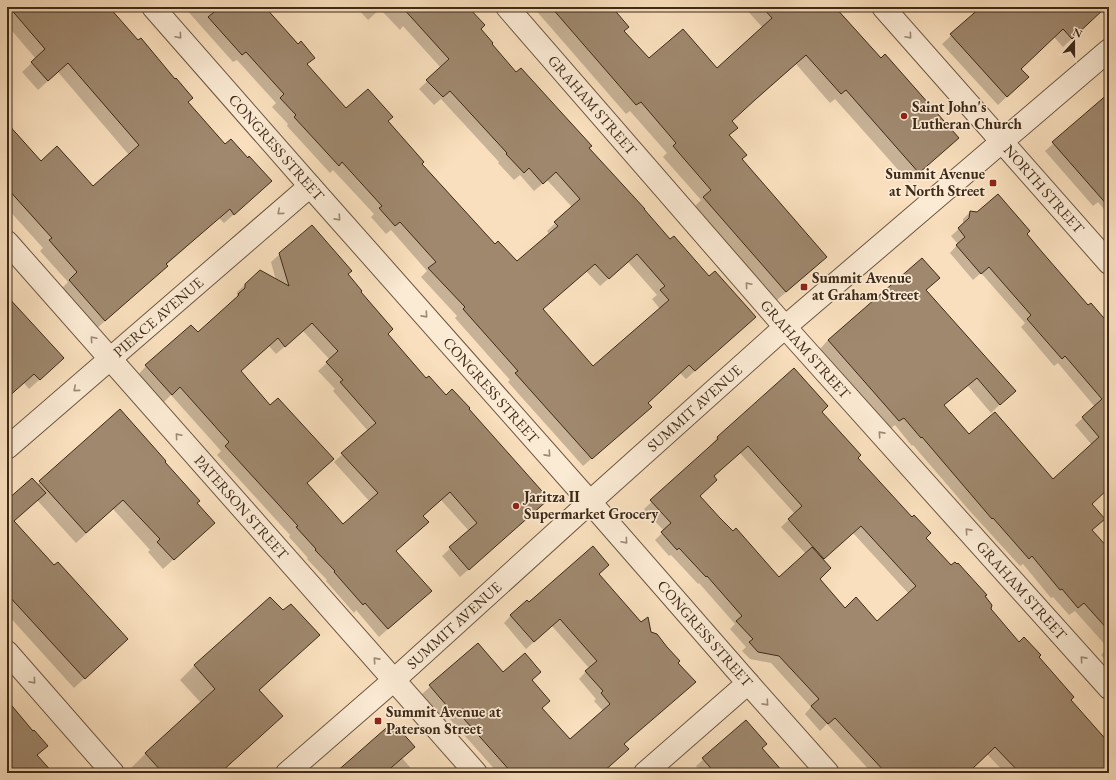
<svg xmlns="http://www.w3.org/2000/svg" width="1116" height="780" font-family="'EB Garamond',serif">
<rect width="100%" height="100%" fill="#f9dfbd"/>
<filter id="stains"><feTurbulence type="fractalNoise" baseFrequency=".005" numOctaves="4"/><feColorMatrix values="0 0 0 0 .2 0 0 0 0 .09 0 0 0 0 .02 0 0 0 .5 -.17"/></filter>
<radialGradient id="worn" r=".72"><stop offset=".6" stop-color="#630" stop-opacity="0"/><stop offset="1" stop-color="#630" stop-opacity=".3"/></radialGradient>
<g fill="#0003" fill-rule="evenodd">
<path d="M7,7H108L261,191L224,223L219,218L166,265L157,275L95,330L60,290L68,282L40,251L43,248L7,208V124L40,162L92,187L129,155L58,72L38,90L22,72L36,59L7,25Z"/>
<path d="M184,7H264L298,45L314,58L306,65L346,110L387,121L421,164L494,246L517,263L549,234L547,231L572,207L547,180L534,191L520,175L514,180L498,163L499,162L441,99L434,105L419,89L441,68L403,26L400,30L380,9L368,20L356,7H455L480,29L491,44L516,73L588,148L746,325L686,379L680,373L647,403L642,415L583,466L508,382L510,380L455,318L457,316L421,277L427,271L391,230L386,234L371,217L374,214L333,170L330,173L287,126L288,124L272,107L276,103L237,60L233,62ZM628,262L657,295L652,299L660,309L593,368L542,310L586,271L600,286Z"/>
<path d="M533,7H619L615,12L623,31L649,60L716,69L763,28L744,7H834L948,147L909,182L835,99L830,103L796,64L745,109L731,122L737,128L729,136L741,160L816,266L776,301L694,207L701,200L663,157L667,153L630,111L626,114Z"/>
<path d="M1001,7H1109V9L1104,14L1101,11L1063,47L1054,37L1020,69L1018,86L998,105L942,44L969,19Z"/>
<path d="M1109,94V215L1098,202L1093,206L1045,151Z"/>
<path d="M970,212L1025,234L1088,307L1106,323L1107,322L1109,323V488L1091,504V530L1109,550V664L1101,655L1108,648L1075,611L1069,615L1053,597L1051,598L1023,564L1020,566L968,509L913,445L912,446L895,425L890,429L820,349L828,340L925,290L1014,391L991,413L968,386L943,406L969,435L1053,480L1092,445L1075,425L1095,407L1058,363L1054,366L1021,327L1025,323L981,273L973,280L950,253L958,244L951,236L963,225V219Z"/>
<path d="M280,254L347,275L359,292L386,335L539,507L460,577L442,556L469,531L441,500L422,517L395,551L422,599L379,637L356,610L354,613L326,581L327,580L307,559L308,558L289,537L290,535L217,455L221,451L171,395L163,403L138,375L146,366L198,334L237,297V292L246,284L276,280L271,262ZM303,331L330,360L318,371L335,389L333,391L368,431L334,462L370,502L343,526L306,484L270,406L240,372L269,346L276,354Z"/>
<path d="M7,297L53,368L29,389L24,383L7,398Z"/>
<path d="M794,369L821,412L857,458L925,538L951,567L984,596L989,609L1019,643L1038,657L1069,700L1109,745V773H1005L987,754L967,773H872L827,724L820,731L805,714L811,707L771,663L750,659L742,651L746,647L730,629L735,624L699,583L698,584L671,555L669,556L655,540L664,531L644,509L711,447L710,446L717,438ZM740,453L795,514L781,527L806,554L779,578L719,519L699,496L713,477ZM853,533L909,594L877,622L845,609L819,579L822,560Z"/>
<path d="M164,462L196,503L203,533L163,569L148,552L150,550L113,509L76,543L37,500L13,522L117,649L74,688L7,614V502L37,485L40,482Z"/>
<path d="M598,574L695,682L623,745L601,773H498L448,717L445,720L422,694L478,644L503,673L531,680L541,709L570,740L603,711L594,701L596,699L579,679L589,668L552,626L526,649L504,623L511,615L529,603Z"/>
<path d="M270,598L283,612L318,635L259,691L220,773H136L131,768L146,753L201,703L180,680L194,666Z"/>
<path d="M746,721L761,748L783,773H696L699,770L696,766Z"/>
<path d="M414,747L402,758L415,773H336Z"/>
</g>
<g fill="#9f886e" stroke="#3e2a18" fill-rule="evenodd">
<path d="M9,7H109L138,40L141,38L175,79L176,78L193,98L188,102L225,144L231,139L248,158L249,156L272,181L234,215L230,209L166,264L168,266L105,321L69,280L77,272L49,240L52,238L7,188V123L41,161L57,146L93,186L139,145L68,63L48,81L31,62L45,49Z"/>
<path d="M220,7H265L298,44L301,41L315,58L307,64L346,108L368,89L393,117L388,121L424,162L422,164L495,244L498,241L517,261L558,226L554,222L580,199L556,172L543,184L529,168L524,173L506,154L507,153L450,91L443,97L426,80L449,59L402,7H468L485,25L481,29L493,43L492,44L516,72L521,68L560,111L592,146L589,148L645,209H644L670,239L674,236L709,276L715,271L756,317L695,371L689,365L648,403L652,407L592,459L515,373L518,371L463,309L465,307L428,268L436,262L400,222L395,226L379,208L382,206L342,162L339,166L294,117L296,115L280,98L284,94L246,52L242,55L208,17ZM637,254L665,286L660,290L669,300L593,366L543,309L595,264L609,279Z"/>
<path d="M551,7H612L629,27L624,31L649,58L683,29L717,68L772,18L762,7H835L881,58L885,54L959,138L919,173L846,90L841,94L806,55L756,99L732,121L738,128L729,135L747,155L742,159L827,257L786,292L703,197L711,190L673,146L676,143L641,102L636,105Z"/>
<path d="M981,7H1106L1072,39L1063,29L1021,69L1029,77L1007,97L950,34Z"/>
<path d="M1109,93V207L1052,142Z"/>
<path d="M998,194L1030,231L1027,234L1042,252L1088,305L1091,303L1109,324V488L1092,504L1105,519L1092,530L1109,549V631L1084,603L1078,608L1062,589L1060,590L1032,556L1029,559L993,518L992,519L922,437L921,438L904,418L899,421L828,340L922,258L940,278L926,290L1016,391L1000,405L977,378L944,405L969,434L995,412L1053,479L1099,437L1082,417L1102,399L1065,356L1062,359L1027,319L1031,315L989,267L981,274L956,245L965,237L958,228L969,218L970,211L977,212Z"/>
<path d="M312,225L352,271L348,274L362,291L361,292L393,329L388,334L426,378L429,376L446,395L452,389L470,408L469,409L549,499L469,570L449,547L477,523L450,492L423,516L429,522L396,551L432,591L388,629L365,603L363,605L334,572L335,571L315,550L316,549L296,527L298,526L225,446L229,442L180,387L172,395L145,365L191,325L198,332L239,295L238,294L245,288V284L260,270L289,286L279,253ZM312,323L338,351L326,362L343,380L340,382L376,423L341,453L378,493L343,524L307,483L334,459L278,398L270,405L241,371L278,338L285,347Z"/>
<path d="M7,296L64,358L40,380L34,374L7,398Z"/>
<path d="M794,368L828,406L822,412L861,455L858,458L912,517L914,515L931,533L926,538L951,565L955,562L957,564L958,563L987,595L985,596L992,605L991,609L1019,642L1024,637L1041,655L1039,657L1074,697L1071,700L1109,743V773H1020L995,747L968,773H886L835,718L828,724L811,706L819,699L779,656L758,652L749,642L753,639L736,621L742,616L707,576L706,577L679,548L677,550L661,532L671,523L650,500L718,439L717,437ZM748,446L802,506L788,519L824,559L861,526L916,586L877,621L856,597L845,608L820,579L831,568L812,547L779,577L736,528L733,531L720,518L700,496L717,480L714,476Z"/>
<path d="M120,409L166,461L165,462L200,501L197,503L215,523L174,560L157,542L160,539L123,500L86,533L39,481Z"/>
<path d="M32,478L46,493L14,521L54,565L58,562L128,639L85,679L7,594V500Z"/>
<path d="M593,546L609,565L599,574L641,622L648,617L651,632L657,634L667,647L680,661L678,663L696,682L624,744L629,749L602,773H512L456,710L453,713L429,685L478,643L503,672L525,653L541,672L532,680L550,701L542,708L570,739L610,704L601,693L603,691L585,671L597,661L560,619L534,642L510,615L527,600L529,602Z"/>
<path d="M270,597L283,610L291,604L320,635L259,690L283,716L220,773H163L145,753L215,689L194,665Z"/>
<path d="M7,700L33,731L34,730L48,746L37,755L53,773H7Z"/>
<path d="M746,720L767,744L762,748L784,773H715L702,758Z"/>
<path d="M393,722L415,747L385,773H335Z"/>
</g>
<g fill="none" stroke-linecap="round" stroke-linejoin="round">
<defs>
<g id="minor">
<path id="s1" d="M153,7L310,186L590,502L748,683L828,773"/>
<path id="s2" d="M507,7L785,327L1109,688"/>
<path id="s3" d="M883,7L1109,263"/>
<path id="s4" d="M7,242L476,773"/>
<path id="s5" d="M7,448L310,186"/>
<path d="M7,652L113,773"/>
<path id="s6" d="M287,773L394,680L590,502L785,327L1109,50"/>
<path d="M645,773L748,683"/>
</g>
</defs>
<use href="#minor" stroke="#6d5741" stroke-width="24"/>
<use href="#minor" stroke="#fbead4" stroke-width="22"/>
</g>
<defs><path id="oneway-chevron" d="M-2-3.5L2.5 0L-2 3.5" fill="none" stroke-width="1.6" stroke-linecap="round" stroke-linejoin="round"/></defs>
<g stroke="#9c8a76">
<use href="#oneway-chevron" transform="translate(179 36) rotate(49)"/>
<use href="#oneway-chevron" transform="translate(909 36) rotate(49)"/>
<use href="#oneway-chevron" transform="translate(280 212) rotate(139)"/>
<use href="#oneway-chevron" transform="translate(338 218) rotate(48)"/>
<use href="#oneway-chevron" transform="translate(748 285) rotate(-131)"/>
<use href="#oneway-chevron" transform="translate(425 315) rotate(48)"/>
<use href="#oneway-chevron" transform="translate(93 339) rotate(-131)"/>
<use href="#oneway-chevron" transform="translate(76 389) rotate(139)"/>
<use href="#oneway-chevron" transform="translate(881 434) rotate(-132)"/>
<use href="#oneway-chevron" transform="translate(178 436) rotate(-131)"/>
<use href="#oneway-chevron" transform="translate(548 454) rotate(48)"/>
<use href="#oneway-chevron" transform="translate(968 531) rotate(-132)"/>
<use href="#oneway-chevron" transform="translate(625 541) rotate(49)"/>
<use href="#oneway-chevron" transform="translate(1083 659) rotate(-132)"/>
<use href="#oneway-chevron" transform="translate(376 660) rotate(-132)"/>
<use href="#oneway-chevron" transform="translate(33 681) rotate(49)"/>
<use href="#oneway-chevron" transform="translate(766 703) rotate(48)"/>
</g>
<g fill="#8f2418" stroke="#fbead4" stroke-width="1.5">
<circle cx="904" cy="116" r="4"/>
<rect x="989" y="179" width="8" height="8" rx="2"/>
<rect x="800" y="283" width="8" height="8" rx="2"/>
<circle cx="516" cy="506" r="4"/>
<rect x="374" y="717" width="8" height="8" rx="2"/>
</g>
<g text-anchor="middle" stroke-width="3.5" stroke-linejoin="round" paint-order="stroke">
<g font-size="15" fill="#3e2a18" stroke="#fbead4">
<text dy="5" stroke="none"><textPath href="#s2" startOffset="130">GRAHAM STREET</textPath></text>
<text dy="5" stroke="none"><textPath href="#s1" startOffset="187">CONGRESS STREET</textPath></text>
<text dy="5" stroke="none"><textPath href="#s3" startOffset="243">NORTH STREET</textPath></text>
<text dy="5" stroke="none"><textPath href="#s5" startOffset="200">PIERCE AVENUE</textPath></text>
<text dy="5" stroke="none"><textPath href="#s2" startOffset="454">GRAHAM STREET</textPath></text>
<text dy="5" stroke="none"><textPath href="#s1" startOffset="511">CONGRESS STREET</textPath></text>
<text dy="5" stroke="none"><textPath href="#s6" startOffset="547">SUMMIT AVENUE</textPath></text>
<text dy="5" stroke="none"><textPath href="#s4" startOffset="354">PATERSON STREET</textPath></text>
<text dy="5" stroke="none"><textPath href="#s2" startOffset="778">GRAHAM STREET</textPath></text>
<text dy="5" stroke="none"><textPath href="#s6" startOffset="223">SUMMIT AVENUE</textPath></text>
<text dy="5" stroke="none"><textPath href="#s1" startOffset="835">CONGRESS STREET</textPath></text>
</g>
<g font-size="15" font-weight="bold" fill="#3e2a18" stroke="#fbead4" text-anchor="start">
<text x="912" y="112">Saint John's<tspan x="912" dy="17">Lutheran Church</tspan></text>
<text x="985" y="179" text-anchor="end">Summit Avenue<tspan x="985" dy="17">at North Street</tspan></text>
<text x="812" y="283">Summit Avenue<tspan x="812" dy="17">at Graham Street</tspan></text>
<text x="524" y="502">Jaritza II<tspan x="524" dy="17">Supermarket Grocery</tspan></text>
<text x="386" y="717">Summit Avenue at<tspan x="386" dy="17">Paterson Street</tspan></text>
</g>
</g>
<rect width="1116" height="780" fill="none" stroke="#f9dfbd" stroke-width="24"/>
<rect x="8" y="8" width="1100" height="764" fill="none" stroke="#3e2a18" stroke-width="2"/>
<rect x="12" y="12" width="1092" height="756" fill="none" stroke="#3e2a18"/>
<g transform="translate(1074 42) rotate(21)" stroke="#fbead4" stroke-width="3" paint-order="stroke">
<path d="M0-3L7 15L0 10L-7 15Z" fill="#3e2a18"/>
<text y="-6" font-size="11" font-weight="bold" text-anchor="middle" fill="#3e2a18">N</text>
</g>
<rect width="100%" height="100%" filter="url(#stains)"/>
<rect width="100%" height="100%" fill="url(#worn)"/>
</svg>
